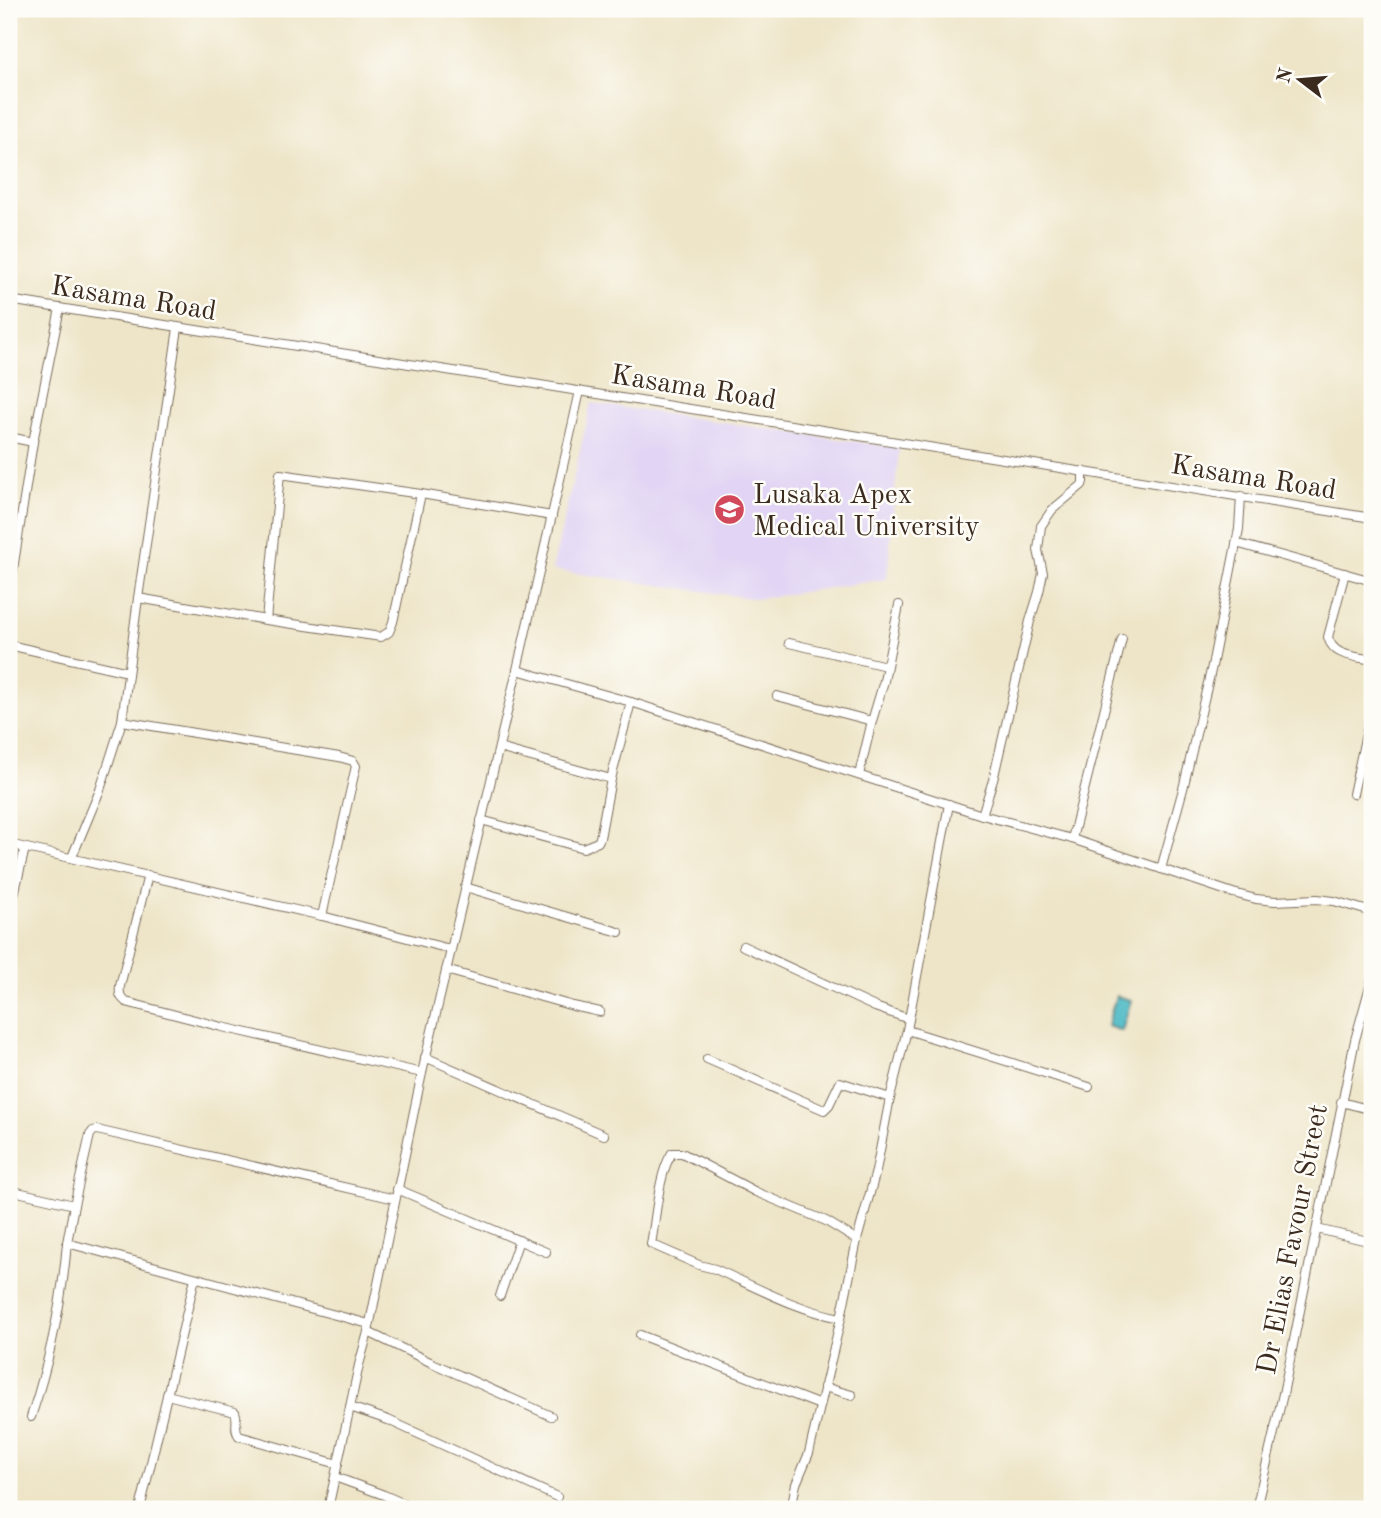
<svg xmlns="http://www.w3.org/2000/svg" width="1381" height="1518" font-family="'Old Standard TT',serif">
<rect width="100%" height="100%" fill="#fdfcf7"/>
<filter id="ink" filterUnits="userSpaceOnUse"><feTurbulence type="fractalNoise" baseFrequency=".0143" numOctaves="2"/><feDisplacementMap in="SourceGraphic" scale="14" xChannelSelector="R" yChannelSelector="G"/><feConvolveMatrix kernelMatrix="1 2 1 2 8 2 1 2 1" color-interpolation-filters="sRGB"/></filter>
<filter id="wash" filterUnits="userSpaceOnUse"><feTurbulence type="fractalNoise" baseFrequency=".00686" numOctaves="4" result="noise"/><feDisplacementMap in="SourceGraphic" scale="28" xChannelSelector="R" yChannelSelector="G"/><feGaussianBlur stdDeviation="1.57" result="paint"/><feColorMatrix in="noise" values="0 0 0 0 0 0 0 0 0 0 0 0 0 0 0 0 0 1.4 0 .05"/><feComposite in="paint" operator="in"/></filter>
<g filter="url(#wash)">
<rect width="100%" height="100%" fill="#eee5c8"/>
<path fill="#e1d4f4" d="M591,403L899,448L887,579L758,599L552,570Z"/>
<path fill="#4bb9c5" stroke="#437272" stroke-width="2" d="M1116,996L1131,1000L1122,1031L1107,1026Z"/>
</g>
<g filter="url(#ink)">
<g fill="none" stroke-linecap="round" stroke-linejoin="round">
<defs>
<g id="minor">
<path d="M9,300L1372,518"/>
<path d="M9,437L33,442"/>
<path d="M1236,543L1372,581"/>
<path d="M1345,573L1328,637C1333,657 1355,656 1372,660"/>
<path d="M9,595L33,442L60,308"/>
<path d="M138,598L266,620L381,637L389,632L393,622L421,494"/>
<path d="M266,620L280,474L421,494L552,516"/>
<path d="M789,643L886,666"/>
<path d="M9,645L128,672"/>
<path d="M517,670L631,702L982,815L1072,839L1233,893L1256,899L1275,901L1317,899L1334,901L1372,912"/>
<path d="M777,696L872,721"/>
<path d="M122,721L339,757L353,761L356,766L322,916"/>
<path d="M499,748L611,779"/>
<path d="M859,775L872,721L884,681L899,605"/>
<path d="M1353,794L1372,706"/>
<path d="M982,815L993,780L1030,621L1039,592L1043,573L1038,550L1041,526L1052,510L1082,485L1083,482V471"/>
<path d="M481,820L583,848L598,842L600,838L611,779L631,702"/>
<path d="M1072,839L1122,639"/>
<path d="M9,844L322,916L450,949"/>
<path d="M72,857L100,790L122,721L138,598L178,328"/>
<path d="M1161,869L1183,789L1212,666L1239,529L1241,496"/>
<path d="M148,875L120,986C119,994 120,997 126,1002L222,1027L422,1073"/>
<path d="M465,887L619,932"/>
<path d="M9,916L25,848"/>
<path d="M743,946L875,1007L909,1019"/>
<path d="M446,970L573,1006L600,1012"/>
<path d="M907,1030L1089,1087"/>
<path d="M425,1057L604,1135"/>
<path d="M707,1059L824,1110L829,1105L840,1082L890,1098"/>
<path d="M1341,1102L1372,1110"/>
<path d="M397,1189L546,1252"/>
<path d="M9,1190L74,1205"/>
<path d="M1317,1229L1372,1242"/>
<path d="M500,1296L519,1240"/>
<path d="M841,1318C797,1310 756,1287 715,1269L699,1265L651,1244C656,1219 658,1174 672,1153H682L756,1192L826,1221L857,1240"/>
<path d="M369,1324L67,1243L74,1205L90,1135L93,1131L97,1130L395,1199"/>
<path d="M368,1332L430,1362L551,1416"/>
<path d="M640,1335L820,1405"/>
<path d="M824,1387L852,1395"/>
<path d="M167,1395L235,1412C239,1420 233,1429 239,1436L338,1464"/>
<path d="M350,1407L388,1420L557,1497"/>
<path d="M31,1417C50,1360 62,1302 67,1243"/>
<path d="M335,1477L384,1495L416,1509"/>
<path d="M792,1506L802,1509"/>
<path d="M140,1509L195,1278"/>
<path d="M328,1509L359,1365L368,1332L422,1073L517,670L580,391"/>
<path d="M791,1509L796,1484L809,1453L841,1318L857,1240L876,1171L890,1098L907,1030L949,804"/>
<path d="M1256,1509L1283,1394L1355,1040L1372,979"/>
</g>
</defs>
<use href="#minor" stroke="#7a6b5a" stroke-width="10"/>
<use href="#minor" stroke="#fff" stroke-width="8"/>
</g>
</g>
<defs>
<symbol id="university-disc" viewBox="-11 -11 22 22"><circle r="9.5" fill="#d1495b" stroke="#fdfcf7"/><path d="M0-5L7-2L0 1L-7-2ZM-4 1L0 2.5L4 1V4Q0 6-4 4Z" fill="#fff"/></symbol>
</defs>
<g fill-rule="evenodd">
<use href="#university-disc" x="712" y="492" width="35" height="35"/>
</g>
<g text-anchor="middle" stroke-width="5" stroke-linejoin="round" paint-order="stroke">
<g font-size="28" fill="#3b2a1e" stroke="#fdfcf7">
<text transform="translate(134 297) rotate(9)" y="10">Kasama Road</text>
<text transform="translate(694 386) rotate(9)" y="10">Kasama Road</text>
<text transform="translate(1254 476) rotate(9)" y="10">Kasama Road</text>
<text transform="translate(1291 1239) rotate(-79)" y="10">Dr Elias Favour Street</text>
</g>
<g font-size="28" fill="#3b2a1e" stroke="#fdfcf7" text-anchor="start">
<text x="753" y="503">Lusaka Apex<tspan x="753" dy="32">Medical University</tspan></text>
</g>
</g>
<rect width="1381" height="1518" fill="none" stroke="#fdfcf7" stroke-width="35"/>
<g transform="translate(1300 80) rotate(286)" stroke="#fdfcf7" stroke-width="5" paint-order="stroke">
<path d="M0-5L12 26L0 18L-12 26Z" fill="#3b2a1e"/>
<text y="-10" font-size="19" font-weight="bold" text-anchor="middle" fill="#3b2a1e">N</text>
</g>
</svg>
